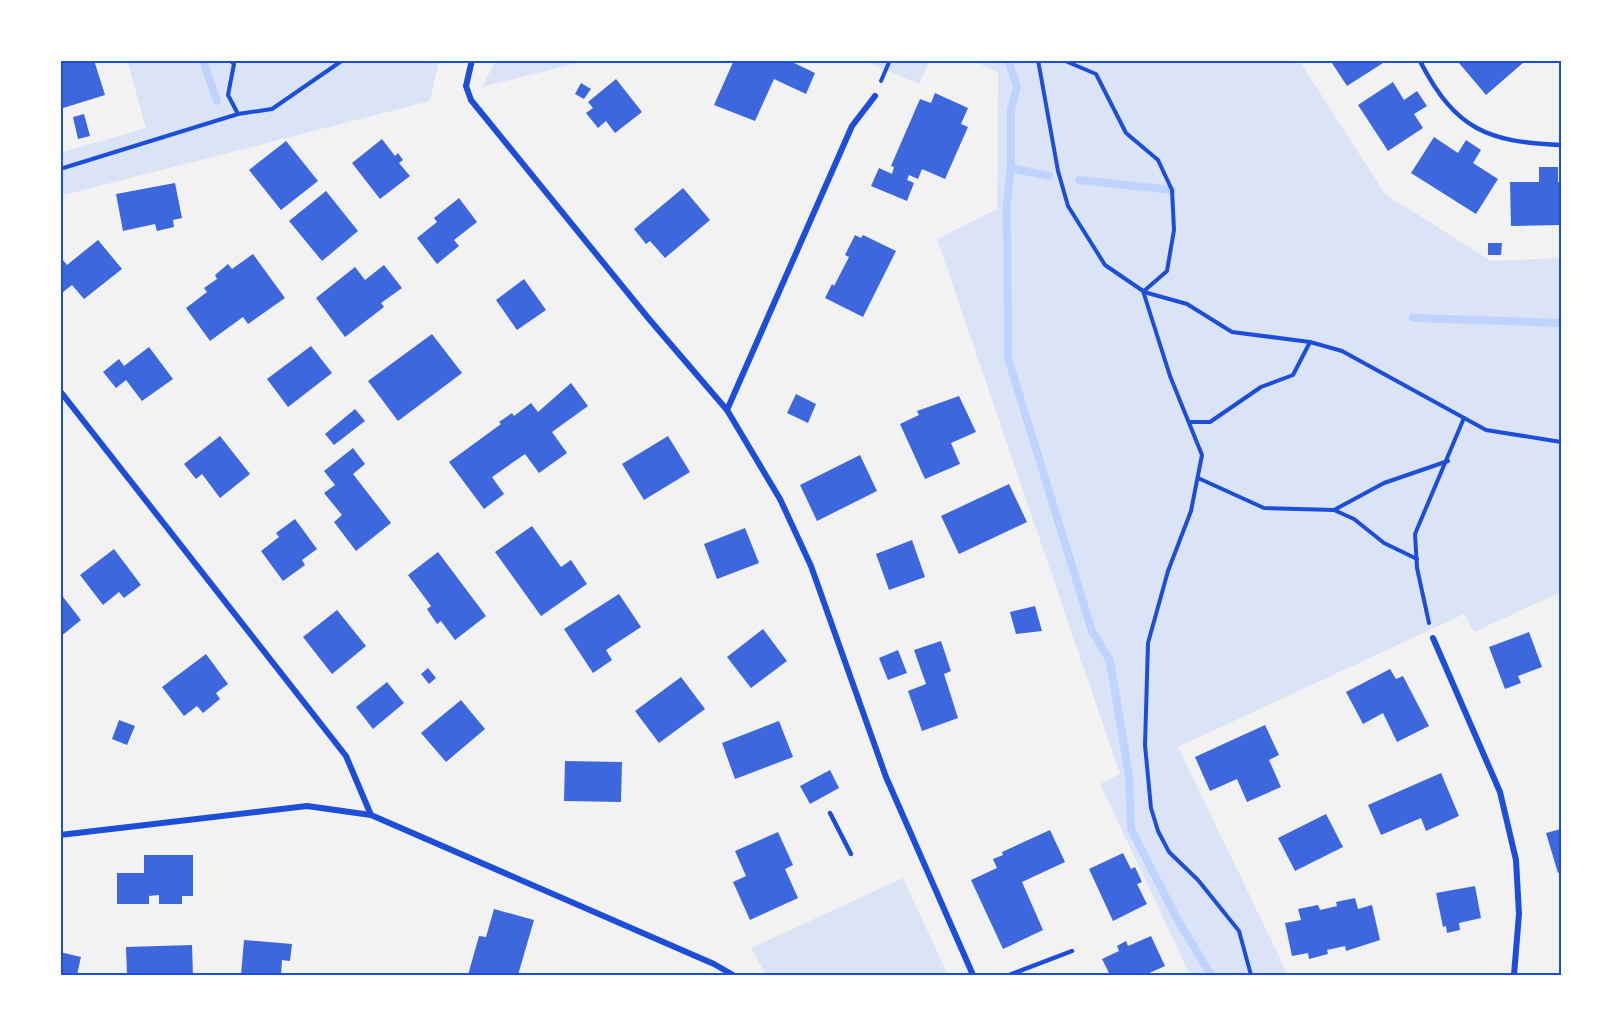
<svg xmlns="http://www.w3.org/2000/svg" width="1621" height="1035" font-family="'Public Sans',sans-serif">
<rect width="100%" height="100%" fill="#f2f2f2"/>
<g fill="#dbe4f7">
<path d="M127,60H439L430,101L60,196V153L146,128Z"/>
<path d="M496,60H589L482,87Z"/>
<path d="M864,60H930L919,84Z"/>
<path d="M971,60H1299L1385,194L1491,261L1561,258V592L1474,632L1464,614L1178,747L1288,975H1190L1100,784L1120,774L937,239L997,209L998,72Z"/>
<path d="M903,878L948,975H766L751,948Z"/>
</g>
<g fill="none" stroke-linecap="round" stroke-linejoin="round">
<g stroke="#bfd3fe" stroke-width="8">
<path d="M203,60L217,101"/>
<path d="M1008,60L1017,86L1011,110V168L1007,202L1008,358L1092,631L1110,661L1129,775L1131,829L1176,917L1211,975"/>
<path d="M1011,168L1049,176"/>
<path d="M1079,180L1172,190"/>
<path d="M1413,318L1561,323"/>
</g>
</g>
<g fill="#3d67dc">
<path d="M60,60H94L105,95L60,109Z"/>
<path d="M734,60H788L815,73L806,94L774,79L755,121L714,105Z"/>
<path d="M1330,60H1382L1383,63L1347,86Z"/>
<path d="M1462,60H1522L1524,62L1486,95L1459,63Z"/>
<path d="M616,79L642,112L615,133L606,121L598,128L586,113L593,108L588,102Z"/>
<path d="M1393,82L1404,100L1417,91L1427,106L1414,114L1423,128L1388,151L1358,105Z"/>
<path d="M581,83L591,89L584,99L575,94Z"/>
<path d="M935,93L968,108L961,124L968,127L945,179L922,169L918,179L909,175L907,180L914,183L907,201L871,186L879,168L892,174L894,167L891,166L920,99L931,103Z"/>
<path d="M84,114L90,136L78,139L73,117Z"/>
<path d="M1434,137L1458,153L1466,140L1481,150L1473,163L1498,179L1476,214L1411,173Z"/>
<path d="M382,139L395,156L398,153L403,160L399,163L410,176L380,199L352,163Z"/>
<path d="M286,141L318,181L281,210L249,170Z"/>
<path d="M1539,167H1558V182H1561V225L1511,226L1510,182H1539Z"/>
<path d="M175,183L182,218L173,220L174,227L157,231L155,224L123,231L116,194Z"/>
<path d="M683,188L710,220L665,258L650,241L646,244L634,229Z"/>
<path d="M326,191L358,231L322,261L289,221Z"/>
<path d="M459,198L477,222L454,240L459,246L437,264L417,238L437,222L434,218Z"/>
<path d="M855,235L861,238L863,235L896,251L863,317L825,298L832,284L834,286L849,257L845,255Z"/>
<path d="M98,240L122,269L84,299L72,285L63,292L60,288V261L62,259L67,265Z"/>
<path d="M1488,243H1502L1501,255H1488Z"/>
<path d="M253,254L285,298L248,324L243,317L210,341L186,308L207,292L204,288L217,279L215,275L228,264L232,269Z"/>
<path d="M384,265L402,288L381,303L384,307L345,337L316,298L355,267L365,280Z"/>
<path d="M524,279L546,310L517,330L496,300Z"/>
<path d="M432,334L462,373L398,421L368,381Z"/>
<path d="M311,346L332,373L288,407L267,379Z"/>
<path d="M149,347L173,379L142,401L126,380L116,388L103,372L119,359L124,366Z"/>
<path d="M571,383L588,406L552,432L567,453L539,473L525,454L492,477L504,494L484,509L449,462L501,424L499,422L512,413L514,416L531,403L538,412Z"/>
<path d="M796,394L816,404L808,423L787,413Z"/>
<path d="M959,396L976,432L951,443L960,464L925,479L900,424L919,415L917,411Z"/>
<path d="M355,409L365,421L334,445L325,434Z"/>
<path d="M220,436L250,474L220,498L202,474L196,479L184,464Z"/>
<path d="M668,436L690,472L644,500L622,464Z"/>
<path d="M353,448L365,464L353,474L391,523L356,551L334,522L342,515L324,493L335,485L324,471Z"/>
<path d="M860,455L877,491L817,521L800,485Z"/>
<path d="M1009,484L1027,522L959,554L941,516Z"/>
<path d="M295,519L317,549L302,560L305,565L283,581L261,551L279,537L276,533Z"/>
<path d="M532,526L561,567L571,560L587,584L541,616L495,552Z"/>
<path d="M745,528L759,563L717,579L704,544Z"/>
<path d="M912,540L925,577L889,590L876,554Z"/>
<path d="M114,549L141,585L124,598L119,592L103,605L80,575Z"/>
<path d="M438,552L486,616L455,640L441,621L437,624L427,609L431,606L408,575Z"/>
<path d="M60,593L81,620L60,637Z"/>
<path d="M619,594L641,627L606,650L612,660L593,673L564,629Z"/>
<path d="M1035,606L1042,631L1016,634L1010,612Z"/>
<path d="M337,610L366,646L332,674L303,637Z"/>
<path d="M763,629L787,661L751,688L727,657Z"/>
<path d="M1529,632L1542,667L1518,676L1521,683L1505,689L1489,647Z"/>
<path d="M941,641L951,671L944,674L958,718L922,731L908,691L926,684L914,650Z"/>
<path d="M898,650L907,673L888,680L879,658Z"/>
<path d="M206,654L228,684L216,693L220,699L203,713L197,706L184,716L162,687Z"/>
<path d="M428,668L436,678L429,684L421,674Z"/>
<path d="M1390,669L1396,679L1403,676L1429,726L1397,742L1383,713L1363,724L1346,692Z"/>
<path d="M681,677L705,709L659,743L635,711Z"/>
<path d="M387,682L404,703L373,729L356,707Z"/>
<path d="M461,700L485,729L446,762L421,733Z"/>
<path d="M119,720L135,726L127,745L112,739Z"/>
<path d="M779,721L793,757L735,779L722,743Z"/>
<path d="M1265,725L1279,755L1269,760L1281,787L1247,802L1237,779L1210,791L1195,757Z"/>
<path d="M565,761L622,762L621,802L564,801Z"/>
<path d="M830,770L839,788L810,804L800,786Z"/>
<path d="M1441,773L1459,816L1426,831L1421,818L1381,835L1368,805Z"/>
<path d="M1326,814L1343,847L1295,871L1278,838Z"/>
<path d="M1561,829V872L1558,873L1546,833Z"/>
<path d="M1050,830L1065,862L1022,882L1043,930L1003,949L971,880L997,868L993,859L1003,855L1002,852Z"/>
<path d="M778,832L793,865L785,869L798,898L750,920L733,882L746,876L735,851Z"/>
<path d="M1123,853L1131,869L1135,867L1142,882L1137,884L1147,904L1113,921L1089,869Z"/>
<path d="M144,855H193V896H182V904H159V895L149,896V904H117V873H144Z"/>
<path d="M1475,886L1481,918L1459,923L1460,930L1447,933L1446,926L1443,927L1436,893Z"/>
<path d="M1355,898L1358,909L1372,905L1380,940L1346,951L1345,946L1327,950L1328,954L1309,959L1308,953L1292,956L1285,923L1301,920L1298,909L1318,905L1320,910L1337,906L1336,902Z"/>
<path d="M494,909L534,920L518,975H468L479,936L486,937Z"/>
<path d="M1151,936L1165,966L1145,975H1110L1102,959L1119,951L1117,946L1126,941L1128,946Z"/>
<path d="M244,940L292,944L290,961L282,960L281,975H241Z"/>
<path d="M192,945L193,975H127L126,947Z"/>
<path d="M60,952L81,957L77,975H60Z"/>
</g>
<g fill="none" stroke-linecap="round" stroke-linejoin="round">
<g stroke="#1d4ed8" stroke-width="4">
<path d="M230,60L234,64L228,95L238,114"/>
<path d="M1038,60L1058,171L1068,206L1105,265L1143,291L1170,376L1202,455L1191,511L1168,571L1148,643L1145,745L1151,808L1158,831L1169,852L1198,880L1239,931L1251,975"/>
<path d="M1063,60L1096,74L1126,133L1158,160L1172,190L1174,230L1167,271L1144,291"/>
<path d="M881,81L890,60"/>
<path d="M60,169L238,114L272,109L343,60"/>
<path d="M1144,292L1187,304L1232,332L1310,342L1342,351L1486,430L1561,442"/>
<path d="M1189,422H1210L1261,387L1293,375L1310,342"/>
<path d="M1198,478L1264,508L1334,510L1354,519L1384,543L1417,559"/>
<path d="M1334,510L1384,483L1448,461"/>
<path d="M1429,623L1417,568L1415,534L1464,418"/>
</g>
<g stroke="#1d4ed8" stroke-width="4.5">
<path d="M1425,60L1421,63C1456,130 1488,142 1561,145"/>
<path d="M830,813L851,854"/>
<path d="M1009,975L1072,951"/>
</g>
<g stroke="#1d4ed8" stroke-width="6">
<path d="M472,60L466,86L471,100L649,319L727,410L780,499L811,566L886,777L973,975"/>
<path d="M60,391L346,756L371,815"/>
<path d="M727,410L852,126L875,96"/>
<path d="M1433,638L1500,792L1516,860L1519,914L1514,975"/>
<path d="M60,835L307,806L371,815L714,964L733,975"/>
</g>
</g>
<rect width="1621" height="1035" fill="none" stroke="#ffffff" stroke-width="123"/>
<rect x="62" y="62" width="1498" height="912" fill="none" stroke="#1d4ed8" stroke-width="2"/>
</svg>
